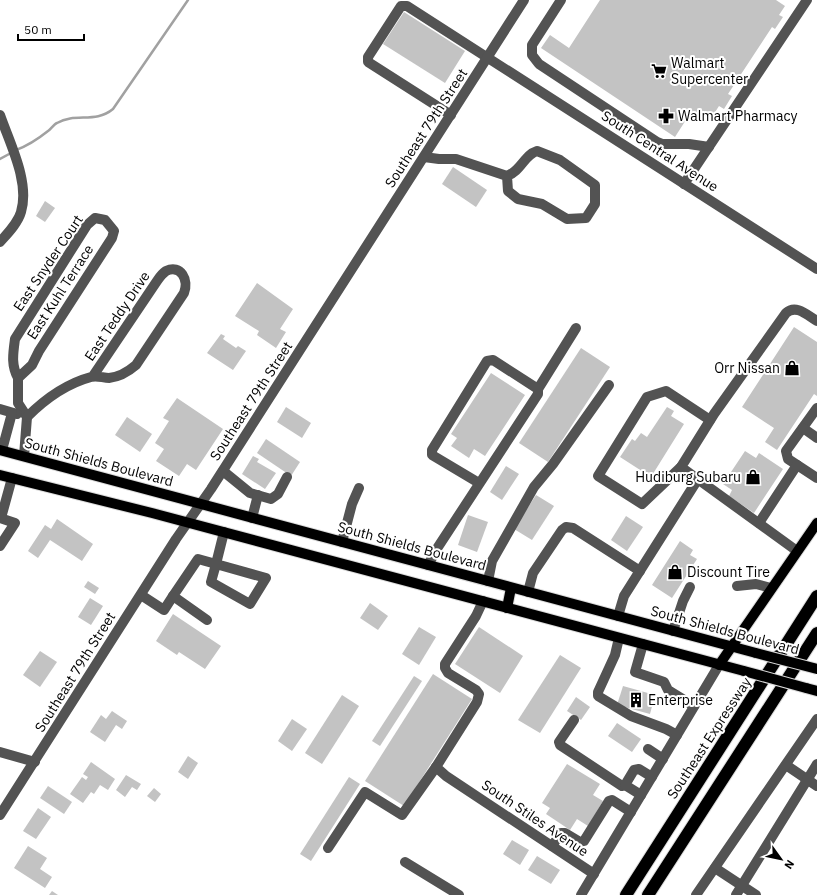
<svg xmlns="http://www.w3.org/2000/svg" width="817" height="895" font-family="'IBM Plex Sans',sans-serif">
<rect width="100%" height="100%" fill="#fff"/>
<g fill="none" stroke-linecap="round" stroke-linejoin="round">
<g stroke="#a1a1a1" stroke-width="2.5">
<path d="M16,150C27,146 38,139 48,131C51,129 54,124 57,123C76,112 95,124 113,109L188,0"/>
<path d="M0,159L11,153"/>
</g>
</g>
<g fill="#c3c3c3">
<path d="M600,0H776L785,6L779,15L783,17L775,29L772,27L728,94L732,96L724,109L719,106L708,123L691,112L675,137L541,48L550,35L569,48Z"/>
<path d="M404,12L465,51L445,83L383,44Z"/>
<path d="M453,167L487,190L476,207L442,184Z"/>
<path d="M45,201L55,208L45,222L36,216Z"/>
<path d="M257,283L293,309L280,329L286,332L276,348L257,335L259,331L235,316Z"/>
<path d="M794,327L817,342V396L814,394L777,450L765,442L774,428L742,407Z"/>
<path d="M221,334L225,336L223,339L236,348L238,346L246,351L233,370L207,353Z"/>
<path d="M581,348L610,367L548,462L519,443Z"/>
<path d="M491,373L525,395L485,456L474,449L469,458L451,446L457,438L451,434Z"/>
<path d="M177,398L223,429L196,470L187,464L179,476L156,461L164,449L155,443L169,421L163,418Z"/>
<path d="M286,407L311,423L302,438L277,422Z"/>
<path d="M667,407L674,411L671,416L684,424L651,477L620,457L632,439L635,441L641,433L647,437Z"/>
<path d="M127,417L152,434L140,452L115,435Z"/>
<path d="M266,439L300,462L291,476L257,453Z"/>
<path d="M745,451L756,458L759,453L783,469L754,513L729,496L732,490L723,484Z"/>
<path d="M253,456L259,459L257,462L276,473L265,489L242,474Z"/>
<path d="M506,466L519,474L502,500L490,492Z"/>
<path d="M536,495L554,506L532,540L514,529Z"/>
<path d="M468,515L488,522L477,552L458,545Z"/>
<path d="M626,516L643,527L627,551L611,540Z"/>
<path d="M57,519L93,544L82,561L50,540L38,558L28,551L45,525L51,529Z"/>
<path d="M680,541L693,550L690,555L697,559L672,598L652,585Z"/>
<path d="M88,581L99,588L95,594L84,587Z"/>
<path d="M90,598L103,606L91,625L78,617Z"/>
<path d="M370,603L388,616L378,630L360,618Z"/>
<path d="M173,614L221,646L205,669L179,652L177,655L156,641Z"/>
<path d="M419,627L436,637L419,665L402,654Z"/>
<path d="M479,627L523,656L500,693L455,664Z"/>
<path d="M40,651L57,662L40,687L23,675Z"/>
<path d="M560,655L581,668L540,733L518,720Z"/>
<path d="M433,674L472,699L404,806L365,781Z"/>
<path d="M414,676L422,681L380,746L372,741Z"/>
<path d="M623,686L655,695L650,714L617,705Z"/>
<path d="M342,695L359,706L322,764L305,753Z"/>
<path d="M576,697L590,707L581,720L567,711Z"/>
<path d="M112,711L127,721L122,729L116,725L105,742L90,732L101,715L106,719Z"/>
<path d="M292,719L307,729L292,751L278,741Z"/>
<path d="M617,723L641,739L632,752L608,736Z"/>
<path d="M188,756L198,763L188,779L178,772Z"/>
<path d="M91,762L115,779L108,790L100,785L94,794L91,792L83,803L70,794L82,777L86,780L88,777L83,774Z"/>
<path d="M567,764L600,784L593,795L603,801L588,826L577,819L570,830L546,814L550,808L542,803Z"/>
<path d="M126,775L141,784L137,790L132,787L125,797L116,790Z"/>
<path d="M349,777L360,784L311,861L300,854Z"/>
<path d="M48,786L72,802L64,814L40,798Z"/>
<path d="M154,788L161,794L155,802L147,796Z"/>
<path d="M38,808L51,817L36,839L23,831Z"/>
<path d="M512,840L529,850L520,865L503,854Z"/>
<path d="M28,846L47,858L40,869L52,877L45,888L14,868Z"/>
<path d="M537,856L560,870L551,884L528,870Z"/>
<path d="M52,891L58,895H49Z"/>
</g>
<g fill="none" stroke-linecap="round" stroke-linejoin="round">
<defs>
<g id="major">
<path d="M0,450L756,653"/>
<path d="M0,475L152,513L744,671"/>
<path d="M507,608L511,588"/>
<path d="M719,665L817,523"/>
<path d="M806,688L817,691"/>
</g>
<g id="highway">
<path d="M626,895L817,596"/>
<path d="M648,895L817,633"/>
</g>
</defs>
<use href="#major" stroke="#dbdbdb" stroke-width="12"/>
<use href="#highway" stroke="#dbdbdb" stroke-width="14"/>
<g stroke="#535353" stroke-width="10">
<path d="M561,0L532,45V55L539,64L657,142L662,144H689L709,147"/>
<path d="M0,115C10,144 30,182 21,212C18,223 7,234 0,242"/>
<path d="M451,115L368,62V57L401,6H407L817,269"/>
<path d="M424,157L439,159H456L507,176C521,171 524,155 537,151L560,160L595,185V204L586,218L567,219L542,204L518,199L508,191L507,176"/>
<path d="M684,184L807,0"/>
<path d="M95,218L105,220L114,231L112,238L39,351L32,365L18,378C11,365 13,354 15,339L87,225Z"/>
<path d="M18,378V403L27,417L24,456"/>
<path d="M538,389L576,328"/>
<path d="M817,408L786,451L788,459L817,478"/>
<path d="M0,409L17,414"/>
<path d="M27,417C45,399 65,384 91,377C97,375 103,378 109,378C119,377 129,371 136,365L184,293C189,280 181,264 166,271C163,273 159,278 157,281L93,376"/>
<path d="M803,428L817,438"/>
<path d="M2,450L12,413"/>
<path d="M681,467L642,504L598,476L647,397L666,391L710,420"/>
<path d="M223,471L250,493L271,499L278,494L287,477"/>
<path d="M0,518L15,523L0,546"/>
<path d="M1,518L12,478"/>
<path d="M252,518L258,495"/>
<path d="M759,523L797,465"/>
<path d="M342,542L352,504L359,488"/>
<path d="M797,551L681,467L714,414L786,313C796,304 807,315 817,321"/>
<path d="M428,565L438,547L538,394V389L493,360L487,361L432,450V455L479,483"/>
<path d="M488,581L492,561L534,487L553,464L609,385"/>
<path d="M737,586L756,584L771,588"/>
<path d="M528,592L533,573L562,530L566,527L573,528L640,571"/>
<path d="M141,595L164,610L173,596"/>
<path d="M483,601L476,616L445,664V668L448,673L476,690L479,694L477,702L436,767L446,776L594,874"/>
<path d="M618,616L624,596L698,479"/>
<path d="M207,620L173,596L198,559L216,564L211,582L250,604L266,578L216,564L224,532"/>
<path d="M673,631L683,601L690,587"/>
<path d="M619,638L615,655L598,692V696L631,716L666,729L677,735"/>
<path d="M643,644L635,672L664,682L668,690L694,706"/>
<path d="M574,720L559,742L560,745L622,786L625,785"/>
<path d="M648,749L663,759"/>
<path d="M0,752L35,762"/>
<path d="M786,765L817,786"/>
<path d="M641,795L625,785L634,770L639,769L652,777"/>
<path d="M0,815L176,539L211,489L524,0"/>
<path d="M552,846L561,833H565L580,842L584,841L609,801L612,800L631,812"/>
<path d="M328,848L365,792L402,815L436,767"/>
<path d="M405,862L459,895"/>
<path d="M715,868L756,895"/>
<path d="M581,895L719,665"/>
<path d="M696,895L817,719"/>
<path d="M736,895L817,764"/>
</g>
<use href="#major" stroke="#000" stroke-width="10"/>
<use href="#highway" stroke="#000" stroke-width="12"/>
<defs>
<g id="major-bridge">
<path d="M756,653L817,669"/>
<path d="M744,671L806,688"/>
</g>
</defs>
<use href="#major-bridge" stroke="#dbdbdb" stroke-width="12" stroke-linecap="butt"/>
<use href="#major-bridge" stroke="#000" stroke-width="10"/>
</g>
<defs>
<symbol id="supermarket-bare" viewBox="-9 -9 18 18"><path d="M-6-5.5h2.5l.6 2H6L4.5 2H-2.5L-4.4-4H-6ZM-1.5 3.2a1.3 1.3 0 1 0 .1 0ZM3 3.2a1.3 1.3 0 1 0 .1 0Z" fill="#000" stroke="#fff" stroke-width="2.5" paint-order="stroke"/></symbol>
<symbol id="pharmacy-bare" viewBox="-9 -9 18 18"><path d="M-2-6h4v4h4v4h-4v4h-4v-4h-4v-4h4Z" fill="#000" stroke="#fff" stroke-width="2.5" paint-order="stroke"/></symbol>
<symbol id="shop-bare" viewBox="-9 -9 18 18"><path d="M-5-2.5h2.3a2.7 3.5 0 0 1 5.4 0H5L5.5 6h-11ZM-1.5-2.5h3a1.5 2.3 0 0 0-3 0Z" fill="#000" stroke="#fff" stroke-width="2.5" paint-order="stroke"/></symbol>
<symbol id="building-bare" viewBox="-9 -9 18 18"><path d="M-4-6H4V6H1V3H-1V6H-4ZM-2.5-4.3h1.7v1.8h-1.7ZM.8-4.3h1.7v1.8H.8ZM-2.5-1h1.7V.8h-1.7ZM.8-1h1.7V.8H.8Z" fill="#000" stroke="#fff" stroke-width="2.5" paint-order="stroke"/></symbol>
</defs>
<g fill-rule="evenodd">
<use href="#supermarket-bare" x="648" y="60" width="22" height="22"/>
<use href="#pharmacy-bare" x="655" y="105" width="22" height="22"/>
<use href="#shop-bare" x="781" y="357" width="22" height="22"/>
<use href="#shop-bare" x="742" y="466" width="22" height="22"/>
<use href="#shop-bare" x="664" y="561" width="22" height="22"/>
<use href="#building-bare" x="625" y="689" width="22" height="22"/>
</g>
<g text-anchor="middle" stroke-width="4" stroke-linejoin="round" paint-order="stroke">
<g font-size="14" fill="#000" stroke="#fff" text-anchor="start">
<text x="671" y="68">Walmart<tspan x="671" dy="16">Supercenter</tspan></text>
<text x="678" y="121">Walmart Pharmacy</text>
<text x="780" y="373" text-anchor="end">Orr Nissan</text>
<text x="741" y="482" text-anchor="end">Hudiburg Subaru</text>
<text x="687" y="577">Discount Tire</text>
<text x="648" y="705">Enterprise</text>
</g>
<g font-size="14" fill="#000" stroke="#fff">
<text transform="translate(426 128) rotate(-57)" y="5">Southeast 79th Street</text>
<text transform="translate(660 151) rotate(33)" y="5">South Central Avenue</text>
<text transform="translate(48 263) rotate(-56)" y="5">East Snyder Court</text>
<text transform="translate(60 292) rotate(-57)" y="5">East Kuhl Terrace</text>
<text transform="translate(117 316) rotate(-56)" y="5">East Teddy Drive</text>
<text transform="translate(251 401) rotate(-57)" y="5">Southeast 79th Street</text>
<text transform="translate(99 462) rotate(15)" y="5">South Shields Boulevard</text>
<text transform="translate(412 546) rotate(15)" y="5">South Shields Boulevard</text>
<text transform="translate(725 630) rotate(15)" y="5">South Shields Boulevard</text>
<text transform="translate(75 672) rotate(-58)" y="5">Southeast 79th Street</text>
<text transform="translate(709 738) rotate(-57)" y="5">Southeast Expressway</text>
<text transform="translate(535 818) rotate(34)" y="5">South Stiles Avenue</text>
</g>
</g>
<g transform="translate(781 859) rotate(123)" stroke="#ffffff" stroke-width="3" paint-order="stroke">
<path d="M0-3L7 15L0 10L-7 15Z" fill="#000000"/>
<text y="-6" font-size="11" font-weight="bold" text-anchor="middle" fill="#000000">N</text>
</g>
<path d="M18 34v6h66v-6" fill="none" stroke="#000000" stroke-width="2"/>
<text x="24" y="34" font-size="12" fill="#000000" stroke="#ffffff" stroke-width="3" paint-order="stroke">50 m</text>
</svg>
